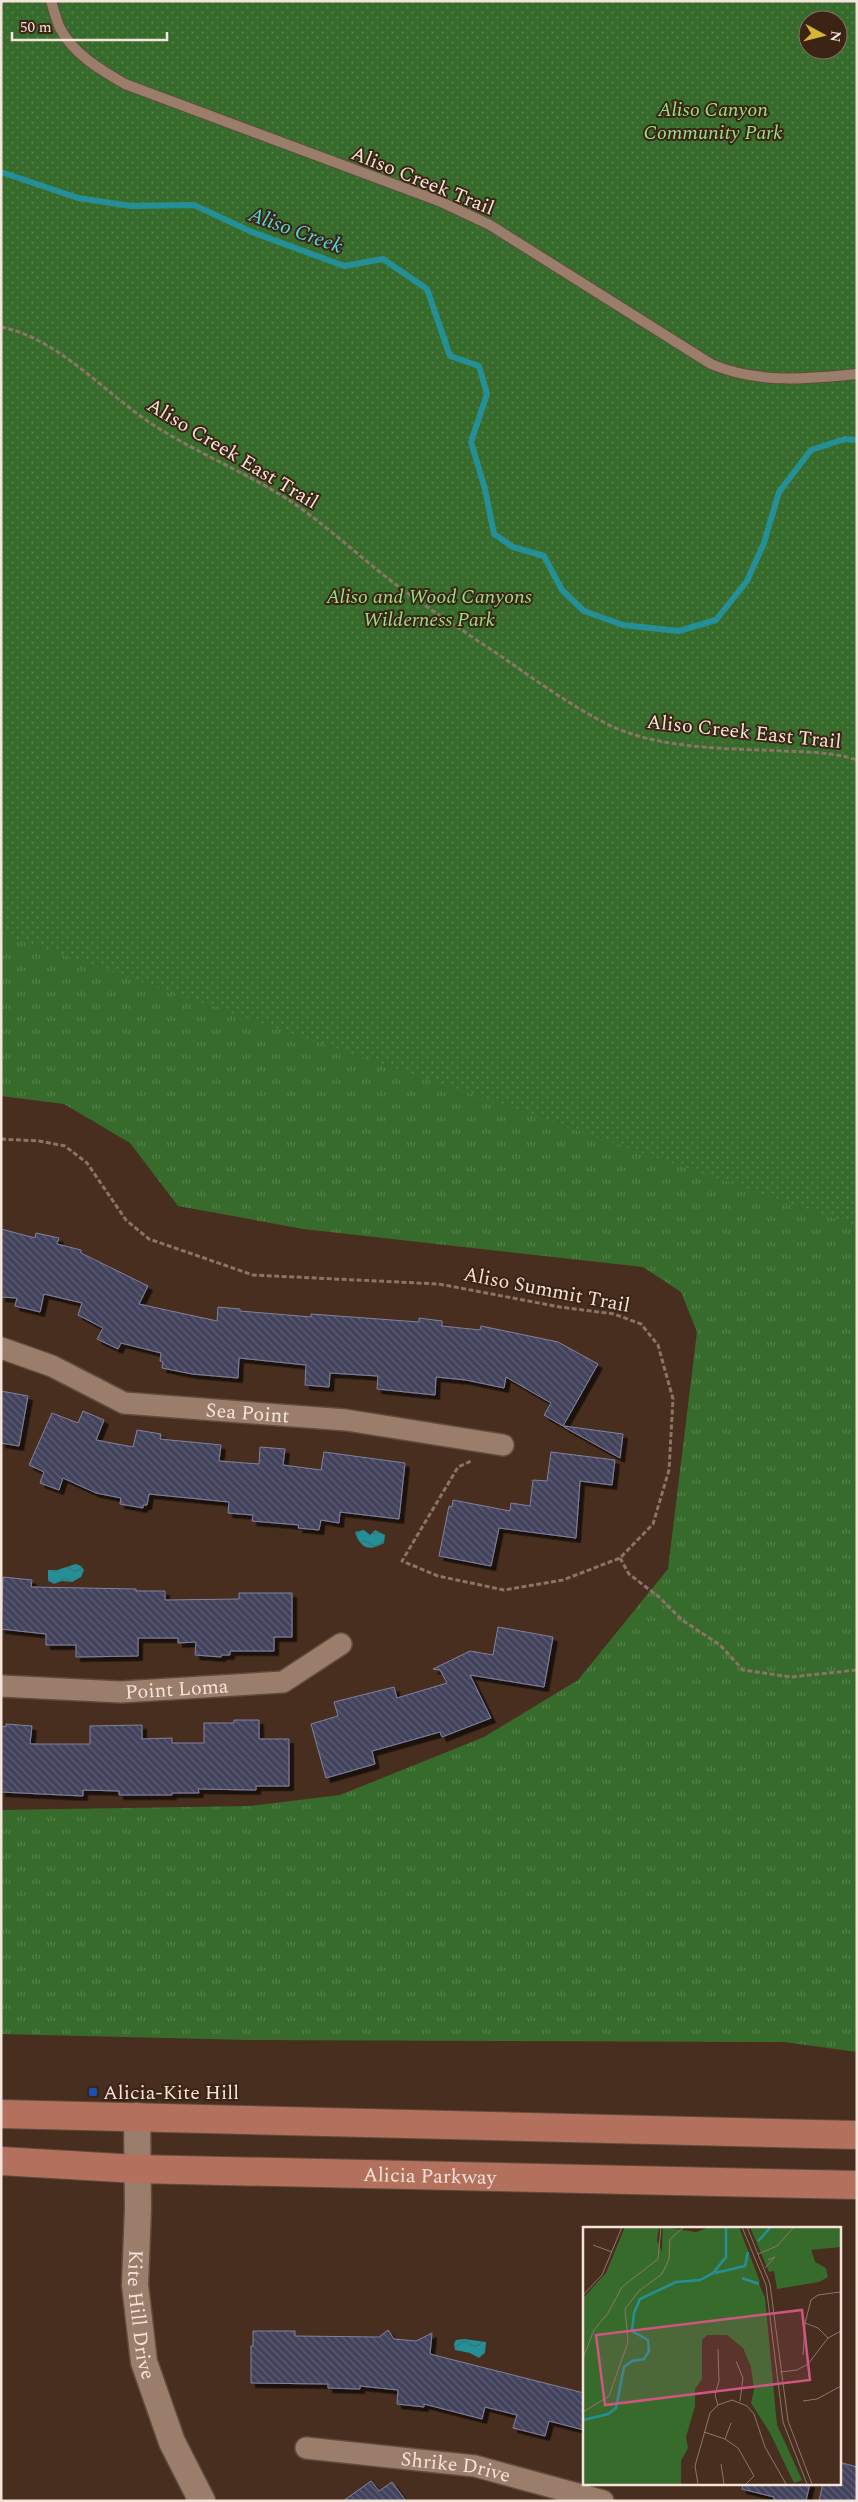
<svg xmlns="http://www.w3.org/2000/svg" width="858" height="2502" font-family="Spectral,serif">
<defs>
<pattern id="grass-tufts" width="24" height="20" patternUnits="userSpaceOnUse" patternTransform="scale(1.25)"><rect width="24" height="20" fill="#376b2c"/><path d="M3 7l-1-3M5 7V3M7 7l1-3M15 17l-1-3M17 17v-4M19 17l1-3" fill="none" stroke="#55804a"/></pattern>
<pattern id="park-dots" width="8" height="8" patternUnits="userSpaceOnUse" patternTransform="scale(1.25)"><rect width="8" height="8" fill="#376b2c"/><path d="M2 2h.1M6 6h.1" fill="none" stroke="#55804a" stroke-width="1.8" stroke-linecap="round"/></pattern>
<pattern id="water-waves" width="16" height="10" patternUnits="userSpaceOnUse" patternTransform="scale(1.25)"><rect width="16" height="10" fill="#258f97"/><path d="M0 5q4-4 8 0t8 0" fill="none" stroke="#327579"/></pattern>
<pattern id="building-back-hatch" width="6" height="6" patternUnits="userSpaceOnUse" patternTransform="scale(1.25)"><rect width="6" height="6" fill="#43435d"/><path d="M-1 5l2 2M0 0l6 6M5-1l2 2" fill="none" stroke="#5f5e74"/></pattern>
<filter id="shadow"><feDropShadow dx="4.5" dy="4.5" stdDeviation="0" flood-color="#0009"/></filter>
</defs>
<rect width="100%" height="100%" fill="#472e1e"/>
<path fill="url(#grass-tufts)" fill-rule="evenodd" d="M1,1H857V2052L784,2042L249,2040L1,2034V1810L250,1806L340,1795L484,1737L578,1680L668,1569L697,1332L681,1292L643,1267L303,1229L178,1206L130,1143L64,1104L1,1096ZM808,20H838V50H808Z"/>
<path fill="url(#park-dots)" fill-rule="evenodd" d="M1,1H857V1226L1,934ZM808,20H838V50H808Z"/>
<g fill="url(#water-waves)">
<path d="M364,1530L370,1535L375,1530L385,1535L384,1543C369,1552 360,1548 355,1532Z"/>
<path d="M76,1564L81,1566L84,1570L81,1577L72,1582L62,1581L54,1584L48,1581V1570H57Z"/>
<path d="M464,2339L486,2342L485,2353L479,2358L470,2353L455,2350L454,2344L456,2340Z"/>
</g>
<g fill="none" stroke-linecap="round" stroke-linejoin="round">
<path stroke="#258f97" stroke-width="6" d="M1,172L78,198L131,206L194,205L252,232L344,266L383,259L427,289L450,356L479,366L487,394L471,442L485,489L494,534L513,547L544,556L562,590L584,611L623,625L679,631L716,620L747,581L764,543L779,492L811,450L845,439L857,440"/>
</g>
<g fill="url(#building-back-hatch)" stroke="#82819f" filter="url(#shadow)">
<path d="M1,1229L35,1238L36,1233L59,1238L57,1244L81,1250V1253L148,1286L139,1304L217,1321L218,1307L240,1309V1311L311,1317V1314L419,1322V1318L442,1321V1326L480,1330L481,1326L558,1342L598,1364L563,1426L544,1415L551,1403L506,1377L504,1388L466,1380L436,1377L435,1395L377,1389L378,1376L330,1373L329,1387L305,1385L306,1365L239,1358L238,1378L192,1374L162,1368L163,1362L160,1361L161,1353L121,1343L118,1349L97,1339L103,1328L78,1315L82,1303L44,1294L40,1312L15,1306L17,1298L1,1297Z"/>
<path d="M1,1391L28,1396L19,1446L1,1443Z"/>
<path d="M83,1411L104,1420L96,1440L133,1447L137,1430L161,1434L160,1439L221,1445L219,1461L259,1464L260,1447L285,1449L283,1465L321,1470L324,1452L405,1463L399,1519L340,1512L339,1523L321,1520L319,1530L298,1528L299,1525L252,1521L253,1515L228,1513L229,1502L149,1494L147,1505H143V1508L120,1504L121,1498L96,1493L63,1478L59,1490L40,1483L44,1472L29,1465L52,1413L78,1423Z"/>
<path d="M564,1426L623,1434L620,1458L564,1427Z"/>
<path d="M551,1452L615,1460L612,1485L580,1481L576,1538L499,1528L491,1566L439,1556L449,1506L452,1507L453,1500L510,1511L511,1503L530,1506L533,1480L547,1481Z"/>
<path d="M3,1577L32,1580L31,1587L136,1589V1591H165V1600L239,1599V1593H292V1637H274V1651H230V1655H222L221,1657L195,1655L196,1642L178,1643V1638H138V1656L76,1657V1645H46V1634L1,1629Z"/>
<path d="M498,1627L553,1637L544,1687L470,1675L491,1718L442,1737L440,1732L372,1751L375,1764L326,1778L311,1724L338,1716L334,1702L394,1687L397,1698L447,1683L440,1670L433,1669L470,1651L493,1655Z"/>
<path d="M234,1720H259V1739H289V1786H256V1790L198,1789L199,1793H172V1795H119V1791L83,1790V1796L1,1792V1726L6,1727V1724L32,1726L30,1744H90V1726L142,1725V1739L172,1738V1743H204V1723H234Z"/>
<path d="M388,2330L394,2339L416,2341L432,2333L430,2354L584,2393V2430L549,2421L545,2436L513,2428L517,2415L485,2407L482,2419L424,2404V2407L397,2404L398,2390L360,2386V2389L328,2388V2384L251,2383V2346H253V2331H295V2336L379,2337Z"/>
<path d="M839,2462L857,2467V2501H819L823,2483H839Z"/>
<path d="M371,2481L379,2491L392,2482L406,2501H343Z"/>
<path d="M743,2483H810L806,2501H774V2497L742,2489Z"/>
</g>
<g fill="none" stroke-linecap="round" stroke-linejoin="round">
<defs>
<path id="service" d="M51,1C54,10 56,20 60,28C73,54 101,70 125,84L439,201L490,225L711,364C758,384 808,379 857,374"/>
<g id="minor">
<path id="s1" d="M1,1348L52,1366L124,1403L346,1420L503,1445"/>
<path id="s2" d="M1,1686L121,1692L283,1682L341,1644"/>
<path id="s3" d="M306,2448L475,2466L603,2501"/>
</g>
<g id="tertiary">
<path id="s4" d="M137,2116L138,2208L135,2285L144,2362L172,2442L202,2501"/>
</g>
<g id="primary">
<path d="M1,2114L857,2135"/>
<path id="s5" d="M1,2161L137,2169L857,2185"/>
</g>
</defs>
<use href="#service" stroke="#604c3d" stroke-width="12"/>
<use href="#minor" stroke="#604c3d" stroke-width="24"/>
<use href="#tertiary" stroke="#604c3d" stroke-width="29"/>
<use href="#primary" stroke="#604c3d" stroke-width="30"/>
<g stroke="#897466" stroke-width="3" stroke-dasharray="5 2.5" stroke-linecap="butt">
<path d="M1,327C57,338 103,391 149,422C198,455 255,475 303,510C336,534 366,562 399,587C433,612 470,635 505,659C538,682 573,707 609,725C662,750 727,748 784,751C808,752 833,752 857,760"/>
<path d="M1,1139L39,1141L65,1146L87,1163L126,1220L149,1239L253,1275L439,1284L560,1307L614,1314L641,1324L658,1345L673,1399L669,1470L653,1524L620,1558L563,1580L504,1590L438,1576L402,1561L458,1467L471,1461"/>
<path d="M620,1558L629,1574L659,1597L682,1620L720,1645L743,1670L791,1677L857,1670"/>
</g>
<use href="#service" stroke="#9a7d6b" stroke-width="10"/>
<use href="#minor" stroke="#9a7d6b" stroke-width="21"/>
<use href="#tertiary" stroke="#9a7d6b" stroke-width="26"/>
<use href="#primary" stroke="#b3715d" stroke-width="28"/>
</g>
<rect fill="#1a4fb4" stroke="#3c2415" stroke-width="2" x="88" y="2087" width="10" height="10" rx="2.5"/>
<g text-anchor="middle" stroke-width="4" stroke-linejoin="round" paint-order="stroke">
<g font-size="20" font-style="italic" fill="#95e286" stroke="#3c2415">
<text x="713" y="116">Aliso Canyon<tspan x="713" dy="23">Community Park</tspan></text>
<text x="429" y="603">Aliso and Wood Canyons<tspan x="429" dy="23">Wilderness Park</tspan></text>
</g>
<g font-size="20" fill="#f4e4da" stroke="#3c2415">
<text transform="translate(423 180) rotate(22)" y="7">Aliso Creek Trail</text>
<text transform="translate(233 453) rotate(31)" y="7">Aliso Creek East Trail</text>
<text transform="translate(744 731) rotate(6)" y="7">Aliso Creek East Trail</text>
<text transform="translate(547 1289) rotate(11)" y="7">Aliso Summit Trail</text>
<text dy="7" stroke="none"><textPath href="#s1" startOffset="259">Sea Point</textPath></text>
<text dy="7" stroke="none"><textPath href="#s2" startOffset="176">Point Loma</textPath></text>
<text dy="7" stroke="none"><textPath href="#s5" startOffset="429">Alicia Parkway</textPath></text>
<text dy="7" stroke="none"><textPath href="#s4" startOffset="199">Kite Hill Drive</textPath></text>
<text dy="7" stroke="none"><textPath href="#s3" startOffset="151">Shrike Drive</textPath></text>
</g>
<g font-size="20" fill="#f4e4da" stroke="#3c2415" text-anchor="start">
<text x="103" y="2099">Alicia-Kite Hill</text>
</g>
<g font-size="21" font-style="italic" fill="#51d8e4" stroke="#3c2415">
<text transform="translate(296 230) rotate(20)" y="7">Aliso Creek</text>
</g>
</g>
<g transform="translate(583 2227)">
<rect width="258" height="258" fill="#472e1e"/>
<path d="M80,0L116,7L127,0L172,47L182,71L194,198L219,253L211,256L187,206L168,176L171,163L168,140L160,121L144,108H124L119,113V152L112,162V179L103,210L105,221L98,234V257H0L79,27ZM257,0V20L227,23L232,35L243,41L245,50L236,55L194,62L191,44L193,41Z" fill="#376b2c"/>
<path d="M42,0H76L74,13L79,25L80,0L113,5L127,0H156L177,55L147,56L119,71L81,250L53,242L48,257H0V71L23,46ZM167,0H257V20L228,22L232,35L186,45Z" fill="#376b2c"/>
<path fill="none" stroke="#258f97" stroke-width="2.5" d="M175,14L188,0M132,46L162,39L165,25M159,51L176,57M0,193L25,187L33,181L41,140L49,134L61,132L66,124L65,113L49,104L51,86L57,72L93,55L117,53L130,46L143,30V0"/>
<path fill="none" stroke="#8c7769" stroke-width="1" d="M96,0H123M159,0L183,58L200,195L224,257M164,0L187,57L205,194L229,257M10,18L29,25M175,27L194,19L211,0M182,41L192,30L185,33M258,62V92M0,68L19,48L39,0M222,96L235,101L245,111M220,128L222,96L228,73L235,68L257,65M0,131L11,103L25,86L39,60L75,32L78,0M153,134L160,151L157,174M197,145L214,143L225,137L245,111L258,104M220,174L234,172L258,159M135,178L132,168L136,154L135,122M0,185L26,169L45,115L42,82L56,64L79,47L86,32L87,12L100,1M121,205L142,212L155,221L171,249L163,257M142,212L148,196M138,237L141,257M115,257L112,239L127,186L135,178L149,173L164,179L171,187L182,220L203,257"/>
<path fill="#d15581" fill-opacity="0.15" stroke="#d15581" stroke-width="2.5" d="M219,83L227,153L22,178L13,108Z"/>
<rect width="258" height="258" fill="none" stroke="#f4e4da" stroke-width="2.5"/>
</g>
<rect width="858" height="2502" fill="none" stroke="#f4e4da" stroke-width="5"/>
<g transform="translate(823 35) rotate(97)"><circle r="24" fill="#3c2415" stroke="#867164"/>
<path d="M0-4L9 19L0 12L-9 19Z" fill="#d7b434"/>
<text y="-8" font-size="14" font-weight="bold" text-anchor="middle" fill="#f4e4da">N</text>
</g>
<path d="M12 32v8h155v-8" fill="none" stroke="#f4e4da" stroke-width="2.5"/>
<text x="20" y="32" font-size="15" fill="#f4e4da" stroke="#3c2415" stroke-width="4" paint-order="stroke">50 m</text>
</svg>
